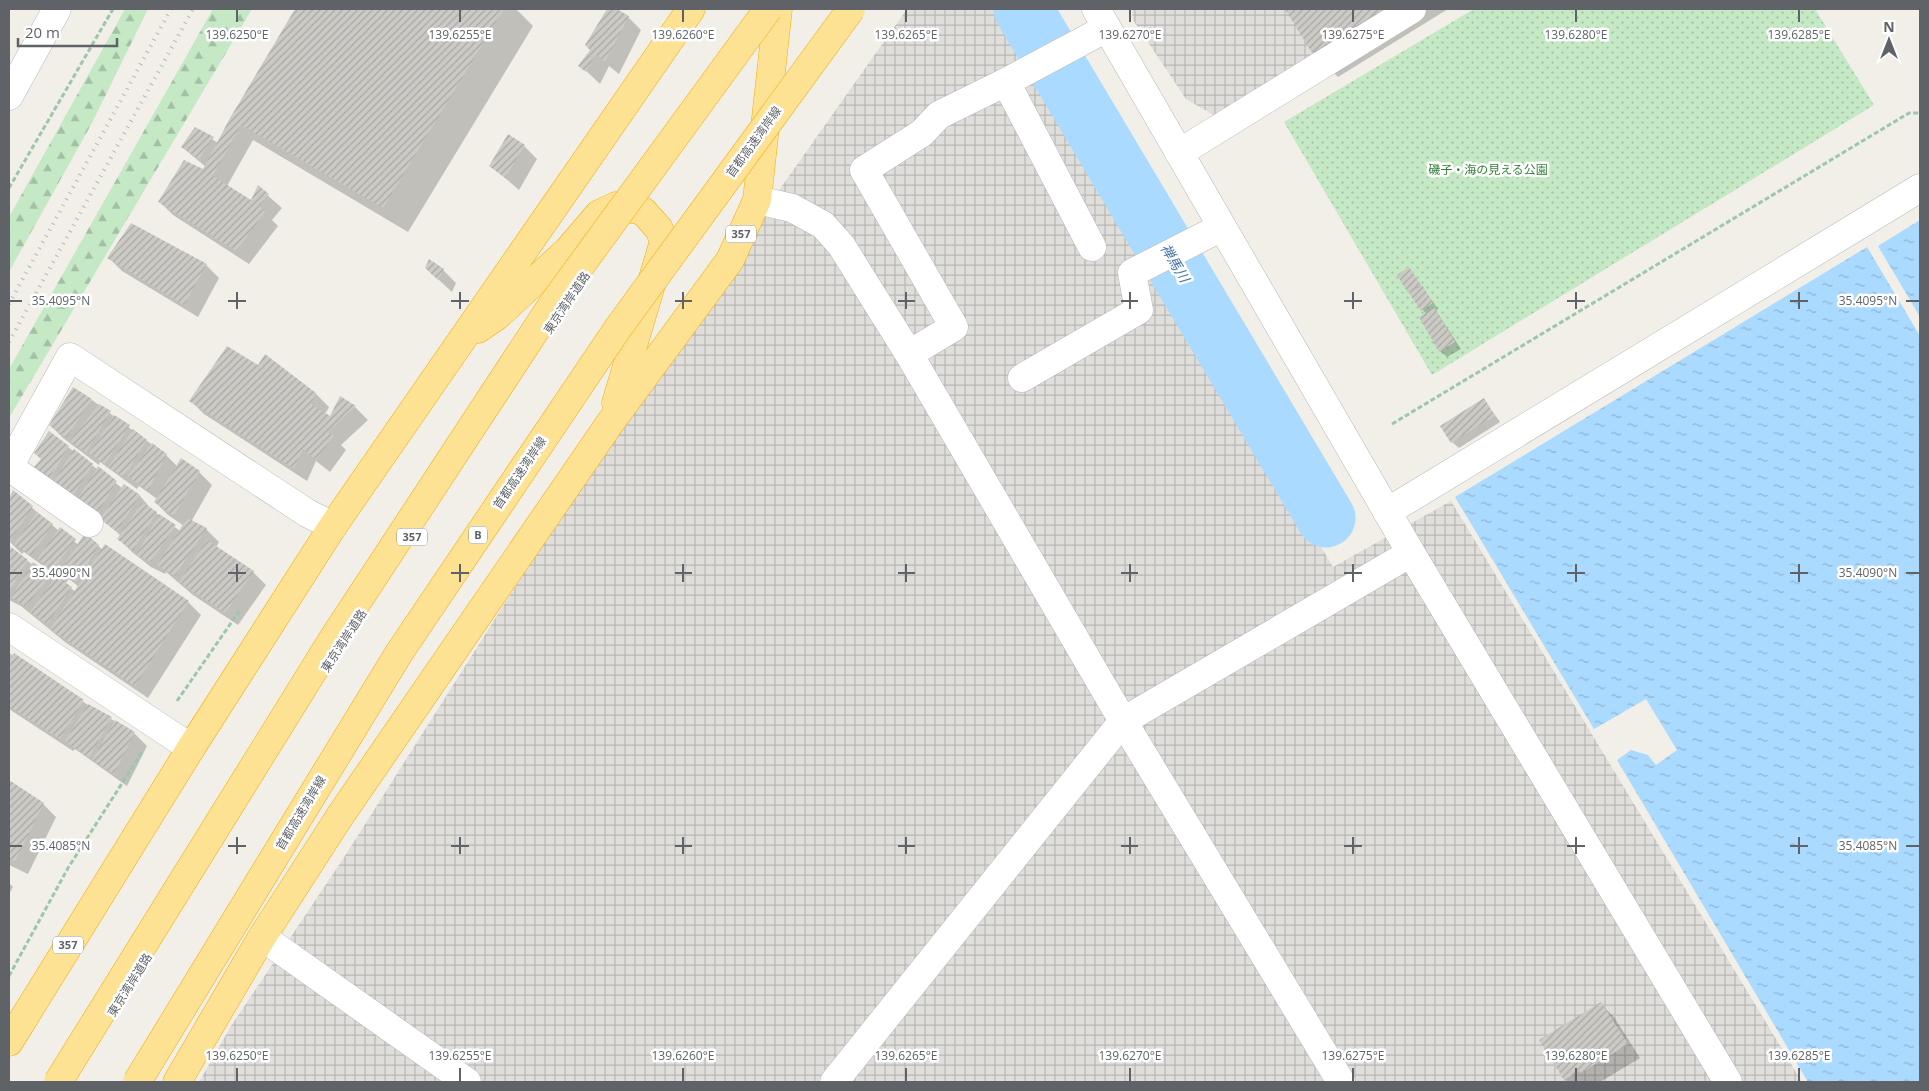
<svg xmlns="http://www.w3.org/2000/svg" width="1929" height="1091" font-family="'Open Sans','Noto Sans JP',sans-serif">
<defs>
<pattern id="industrial-grid" width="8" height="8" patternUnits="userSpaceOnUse" patternTransform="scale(1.25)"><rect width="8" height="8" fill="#e0deda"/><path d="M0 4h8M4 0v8" fill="none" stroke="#b9b8b5"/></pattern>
<pattern id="forest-firs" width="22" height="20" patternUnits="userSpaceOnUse" patternTransform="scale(1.25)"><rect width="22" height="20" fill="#c5e8c5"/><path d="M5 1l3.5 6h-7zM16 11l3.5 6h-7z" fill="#a3c0a4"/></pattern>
<pattern id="park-dots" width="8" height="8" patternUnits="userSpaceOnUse" patternTransform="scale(1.25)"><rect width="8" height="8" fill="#c5e8c5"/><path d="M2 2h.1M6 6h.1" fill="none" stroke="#a3c0a4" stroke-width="1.8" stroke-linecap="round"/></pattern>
<pattern id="water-ripples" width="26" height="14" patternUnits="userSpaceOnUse" patternTransform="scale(1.25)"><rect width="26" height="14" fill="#aadaff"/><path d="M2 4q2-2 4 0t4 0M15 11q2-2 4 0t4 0" fill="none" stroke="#8eb4d2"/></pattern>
<pattern id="building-hatch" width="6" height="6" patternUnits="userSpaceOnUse" patternTransform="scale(1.25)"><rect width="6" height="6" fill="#cccac5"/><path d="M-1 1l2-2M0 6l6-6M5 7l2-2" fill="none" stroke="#a9a8a4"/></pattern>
</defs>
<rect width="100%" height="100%" fill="#f1efe8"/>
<g fill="url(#industrial-grid)">
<path d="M907,9H1004L1333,567L1451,501L1802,1082H199L231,1026L343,859L657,363Z"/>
<path d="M1132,9H1413L1222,120L1186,99L1133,20Z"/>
</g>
<g fill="url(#forest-firs)">
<path d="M125,9H148L92,123L9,272V217Z"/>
<path d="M213,9H252L9,418V369Z"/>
</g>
<path fill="url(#park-dots)" d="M1474,9H1815L1874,105L1432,375L1284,122Z"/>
<g fill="url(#water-ripples)">
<path d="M1920,220V317L1878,246Z"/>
<path d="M1867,247L1920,336V1082H1808L1617,760L1631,750L1648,755L1656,765L1677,750L1646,699L1594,729L1455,497Z"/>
</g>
<g fill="#0003" fill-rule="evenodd">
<path d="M297,9H516L533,26L408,232L253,140L227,186L251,202L258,187L282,208L272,220L278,226L249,264L173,215L160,202L204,170L206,167L182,147L195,128L218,143Z"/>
<path d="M609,9H615L628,17L641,30L619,74L609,66L600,84L580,65L591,50L586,45Z"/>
<path d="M1286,9H1448L1338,77L1313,52Z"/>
<path d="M524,146L537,159L519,190L491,166Z"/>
<path d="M109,258L206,265L219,278L198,317L122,271Z"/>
<path d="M426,268L443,270L456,283L452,292Z"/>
<path d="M1409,269L1438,309L1436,311L1461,349L1447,357L1440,351L1426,314L1398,276Z"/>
<path d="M258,367L316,394L329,407L325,414L330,417L355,407L368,420L341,445L346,450L330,472L316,461L307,481L204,414L191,401Z"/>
<path d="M92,400L166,455L177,466L199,472L212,485L191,522L206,529L219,542L216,547L253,572L266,585L238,625L193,595L166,572L165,574L151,567L132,552L119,539L121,536L102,518L48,481L68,447L122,488L124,485L140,496L152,510L180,531L184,526L168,515L155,502L157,499L139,486L137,489L100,462L99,465L63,438L50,425Z"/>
<path d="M1484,400L1500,422L1459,448L1452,442Z"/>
<path d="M14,492L59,531L79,545L85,535L103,550L188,602L201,615L148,698L65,642L21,606L9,600V553L11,549L54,580L57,576L24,552L22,554L9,541V500ZM69,579L79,587L76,592L65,584Z"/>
<path d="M9,653L88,705L134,733L147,746L127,786L75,749L73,751L9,709Z"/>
<path d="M9,782L43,804L56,817L28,874L9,865Z"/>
<path d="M9,883L13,887L9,894Z"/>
<path d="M1601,1004L1614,1017L1640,1058L1600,1082H1568L1565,1079Z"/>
</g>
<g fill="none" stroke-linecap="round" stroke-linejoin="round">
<path stroke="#aadaff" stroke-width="59" d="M1023,9L1326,518"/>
</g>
<g fill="url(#building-hatch)">
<path d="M295,9H504L383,208L241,125L213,176L251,200L258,185L269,194L260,206L265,212L236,251L158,202L184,160L203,169L230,118Z"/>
<path d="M607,9H617L629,16L605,62L596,54L586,72L578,66L590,50L585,45Z"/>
<path d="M1285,9H1384L1312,53Z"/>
<path d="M195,127L214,137L199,159L181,147Z"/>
<path d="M508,134L525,145L505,178L489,166Z"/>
<path d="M131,223L207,264L184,305L107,258Z"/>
<path d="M429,259L444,269L438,280L425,268Z"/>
<path d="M1409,267L1421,285L1408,293L1397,275Z"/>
<path d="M1422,285L1433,303L1421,311L1409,293Z"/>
<path d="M1435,308L1455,342L1439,352L1419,317Z"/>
<path d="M227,346L258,365L265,354L316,393L311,404L330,416L340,396L356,406L328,432L334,436L316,460L303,449L294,469L189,401Z"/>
<path d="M73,387L92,399L66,438L49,425Z"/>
<path d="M1484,398L1495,416L1451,443L1440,426Z"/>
<path d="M99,404L111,411L86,453L70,441Z"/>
<path d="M114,415L130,425L105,464L89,453Z"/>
<path d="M133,429L147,440L124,477L108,467Z"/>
<path d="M49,431L69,446L49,479L33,468L41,459L34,453Z"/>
<path d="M152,443L167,454L148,491L128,476Z"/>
<path d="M74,449L93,464L74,494L54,482Z"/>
<path d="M181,458L200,471L174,516L154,502Z"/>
<path d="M98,466L117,481L98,513L78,498Z"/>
<path d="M124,484L140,495L117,532L100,519Z"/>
<path d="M13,490L33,506L9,543V498Z"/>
<path d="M142,502L157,512L133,551L117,539Z"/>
<path d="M37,512L53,524L31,556L14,544Z"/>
<path d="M159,514L176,525L151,562L136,555Z"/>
<path d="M187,518L207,528L175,576L157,565Z"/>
<path d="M60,527L76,539L53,570L37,559Z"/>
<path d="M85,533L99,545L76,582L60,571Z"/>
<path d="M207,540L254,571L225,613L179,582Z"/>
<path d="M105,544L189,601L135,686L50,629Z"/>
<path d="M11,547L28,560L9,592V550Z"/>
<path d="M33,562L50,575L26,607L11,597Z"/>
<path d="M56,576L72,587L47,624L30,612Z"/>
<path d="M14,653L84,700L60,739L9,706V662Z"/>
<path d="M88,704L112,717L89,758L65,741Z"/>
<path d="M115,720L135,732L114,774L92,760Z"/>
<path d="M9,780L44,803L15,862L9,859Z"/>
<path d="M1601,1002L1628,1044L1581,1073L1579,1071L1564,1080L1539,1040Z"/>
</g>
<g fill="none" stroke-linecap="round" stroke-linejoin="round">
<defs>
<g id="minor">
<path d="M1096,9L1411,553L1728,1082"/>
<path d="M9,96L57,9"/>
<path d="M1179,153L1412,9"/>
<path d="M757,200L792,208L823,225L841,245L909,354L1123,721L1341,1082"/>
<path d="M1092,247L1006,82L1107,28"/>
<path d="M909,354L954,327L864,170L922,133L939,115L1006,82"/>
<path d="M1022,378L1139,310L1132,273L1222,227"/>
<path d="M9,467L70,357L307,513L333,526"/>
<path d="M9,467L89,523"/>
<path d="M1387,512L1920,188"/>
<path d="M9,627L191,748"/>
<path d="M262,937L467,1082"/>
<path d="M834,1082L1123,721L1411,553"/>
</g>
<g id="highway">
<path d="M478,329L497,316L569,249L599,214L616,206L643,211L659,229L664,241L616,403"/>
<path d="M9,1042L191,748L333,526L691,9"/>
<path d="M177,1082L262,937L340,816L610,423L730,260L757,200L778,9"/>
</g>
</defs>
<use href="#minor" stroke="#b5b8bc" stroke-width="29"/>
<use href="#highway" stroke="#f9ab00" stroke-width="29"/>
<g stroke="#9cc7a9" stroke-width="3" stroke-dasharray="5 2.5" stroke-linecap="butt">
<path d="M9,188L113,9"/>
<path d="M1392,424L1909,113H1920"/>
<path d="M177,701L240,610"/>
<path d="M9,976L68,868L142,752"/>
</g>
<use href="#minor" stroke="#fff" stroke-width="28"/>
<use href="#highway" stroke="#fde293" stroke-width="28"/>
<g stroke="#b6b7b8" stroke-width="4" stroke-dasharray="1 6" stroke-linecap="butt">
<path d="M9,304L171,9"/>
<path d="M9,342L193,9"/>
</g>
<defs>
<g id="highway-bridge">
<path d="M58,1082L336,634L554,302L768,9"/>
<path d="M137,1082L399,653L618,328L851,9"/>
</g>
</defs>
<use href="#highway-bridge" stroke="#f9ab00" stroke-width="29" stroke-linecap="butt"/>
<use href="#highway-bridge" stroke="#fde293" stroke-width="28"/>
</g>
<path fill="none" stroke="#5f6368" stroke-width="2" d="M237,10V22M460,10V22M683,10V22M906,10V22M1130,10V22M1353,10V22M1576,10V22M1799,10V22M237,292V309M460,292V309M683,292V309M906,292V309M1130,292V309M1353,292V309M1576,292V309M1799,292V309M10,301H22M228,301H246M451,301H469M675,301H692M898,301H915M1121,301H1138M1344,301H1362M1567,301H1585M1790,301H1808M1906,301H1919M237,564V582M460,564V582M683,564V582M906,564V582M1130,564V582M1353,564V582M1576,564V582M1799,564V582M10,573H22M228,573H246M451,573H469M675,573H692M898,573H915M1121,573H1138M1344,573H1362M1567,573H1585M1790,573H1808M1906,573H1919M237,837V854M460,837V854M683,837V854M906,837V854M1130,837V854M1353,837V854M1576,837V854M1799,837V854M10,846H22M228,846H246M451,846H469M675,846H692M898,846H915M1121,846H1138M1344,846H1362M1567,846H1585M1790,846H1808M1906,846H1919M237,1068V1081M460,1068V1081M683,1068V1081M906,1068V1081M1130,1068V1081M1353,1068V1081M1576,1068V1081M1799,1068V1081"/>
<g text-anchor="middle" stroke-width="5" stroke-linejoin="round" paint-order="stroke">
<g fill="#fff" stroke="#8f9295" stroke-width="1">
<rect x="726" y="225.5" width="30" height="17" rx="4"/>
<rect x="469" y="526.5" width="18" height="17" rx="4"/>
<rect x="397" y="528.5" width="30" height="17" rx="4"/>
<rect x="53" y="936.5" width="30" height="17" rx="4"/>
</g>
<g font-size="11" font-weight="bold" fill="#5f6368">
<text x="741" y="238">357</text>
<text x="478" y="539">B</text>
<text x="412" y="541">357</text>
<text x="68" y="949">357</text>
</g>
<g font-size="12" fill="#5f6368" stroke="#fff">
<text transform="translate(754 142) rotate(-54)" y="4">首都高速湾岸線</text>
<text transform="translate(567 303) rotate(-56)" y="4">東京湾岸道路</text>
<text transform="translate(520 473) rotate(-56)" y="4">首都高速湾岸線</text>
<text transform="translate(344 641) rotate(-57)" y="4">東京湾岸道路</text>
<text transform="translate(301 813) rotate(-59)" y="4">首都高速湾岸線</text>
<text transform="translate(130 985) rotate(-58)" y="4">東京湾岸道路</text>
</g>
<g font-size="12" fill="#348238" stroke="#fff">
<text x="1488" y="174">磯子・海の見える公園</text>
</g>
<g font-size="14" font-style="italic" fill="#4174aa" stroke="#fff">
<text transform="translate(1175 263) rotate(59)" y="5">禅馬川</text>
</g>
</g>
<g font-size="12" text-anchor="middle" fill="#5f6368" stroke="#fff" stroke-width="5" stroke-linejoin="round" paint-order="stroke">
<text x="237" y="39">139.6250°E</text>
<text x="460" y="39">139.6255°E</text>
<text x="683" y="39">139.6260°E</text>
<text x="906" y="39">139.6265°E</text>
<text x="1130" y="39">139.6270°E</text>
<text x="1353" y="39">139.6275°E</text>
<text x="1576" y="39">139.6280°E</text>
<text x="1799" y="39">139.6285°E</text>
<text x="61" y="305">35.4095°N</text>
<text x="1868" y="305">35.4095°N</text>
<text x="61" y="577">35.4090°N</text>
<text x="1868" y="577">35.4090°N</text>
<text x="61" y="850">35.4085°N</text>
<text x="1868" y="850">35.4085°N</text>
<text x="237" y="1060">139.6250°E</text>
<text x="460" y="1060">139.6255°E</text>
<text x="683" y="1060">139.6260°E</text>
<text x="906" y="1060">139.6265°E</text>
<text x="1130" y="1060">139.6270°E</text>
<text x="1353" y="1060">139.6275°E</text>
<text x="1576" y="1060">139.6280°E</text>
<text x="1799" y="1060">139.6285°E</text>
</g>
<rect width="1929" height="1091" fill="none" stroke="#5f6368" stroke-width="20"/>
<g transform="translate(1889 40)" stroke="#ffffff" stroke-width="4" paint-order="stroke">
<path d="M0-4L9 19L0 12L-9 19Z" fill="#5f6368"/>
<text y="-8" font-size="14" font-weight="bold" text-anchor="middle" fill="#5f6368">N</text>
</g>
<path d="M18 38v8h99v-8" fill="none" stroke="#5f6368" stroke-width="2.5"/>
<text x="25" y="38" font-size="15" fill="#5f6368" stroke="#ffffff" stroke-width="4" paint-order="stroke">20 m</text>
</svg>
